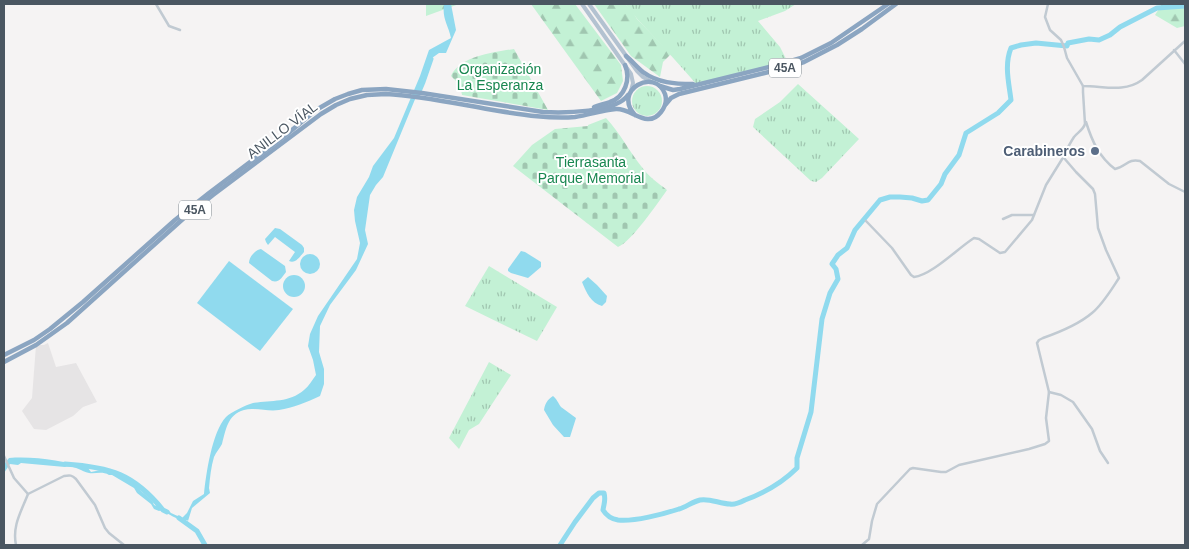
<svg xmlns="http://www.w3.org/2000/svg" width="1189" height="549" font-family="Arial,sans-serif">
<defs>
<pattern id="grass-tufts" width="24" height="20" patternUnits="userSpaceOnUse" patternTransform="scale(1.25)"><rect width="24" height="20" fill="#c3f1d5"/><path d="M3 7l-1-3M5 7V3M7 7l1-3M15 17l-1-3M17 17v-4M19 17l1-3" fill="none" stroke="#a0c6b0"/></pattern>
<pattern id="forest-firs" width="22" height="20" patternUnits="userSpaceOnUse" patternTransform="scale(1.25)"><rect width="22" height="20" fill="#c3f1d5"/><path d="M5 1l3.5 6h-7zM16 11l3.5 6h-7z" fill="#a0c6b0"/></pattern>
<pattern id="cemetery-stones" width="16" height="16" patternUnits="userSpaceOnUse" patternTransform="scale(1.25)"><rect width="16" height="16" fill="#c3f1d5"/><path d="M2 7V4a2 2 0 0 1 4 0v3zM10 15v-3a2 2 0 0 1 4 0v3z" fill="#a0c6b0"/></pattern>
</defs>
<rect width="100%" height="100%" fill="#f5f3f3"/>
<path fill="#e6e4e5" d="M48,343L56,367L76,363L97,402L83,407L73,416L46,430L34,429L22,411L32,398L36,345H44Z"/>
<g fill="url(#grass-tufts)">
<path d="M625,4H796L785,11L758,21L780,47L788,63L698,86C679,64 660,43 640,22C634,16 631,9 625,4Z"/>
<path d="M798,84L859,139L822,178L816,182L811,181L753,127L755,119L780,102Z"/>
<circle cx="647" cy="101" r="15"/>
<path d="M489,266L557,307L537,341L465,306Z"/>
<path d="M489,362L511,375L479,424L469,430L459,449L449,438Z"/>
</g>
<g fill="url(#forest-firs)">
<path d="M426,4H459L426,16Z"/>
<path d="M531,4H575L621,65L623,81L617,93L601,101Z"/>
<path d="M594,4H625L631,9L637,19L671,54L663,62L660,77L631,56Z"/>
<path d="M1162,4H1185V26L1177,28L1155,15Z"/>
</g>
<g fill="url(#cemetery-stones)">
<path d="M514,49L548,110L462,95L460,85L451,76C460,56 495,52 514,49Z"/>
<path d="M606,118C620,133 629,151 641,166C648,176 658,183 667,190C657,204 632,241 618,247L513,166L532,145L555,129L588,126V125Z"/>
</g>
<g fill="#90daee">
<path d="M444,4H451L456,30L446,53H439L432,58L383,177L376,185L370,195L365,230L368,244L356,270L330,305L320,326L319,352L324,369V384L320,396C307,402 293,408 279,410C268,412 254,407 244,410C227,415 226,430 222,444C220,448 216,452 214,457C211,467 210,477 209,488L210,493L192,508L188,521L187,520C179,521 168,514 162,510L159,511L154,509L151,504L137,493L134,488L112,475H109C102,471 96,474 89,473C80,471 74,465 65,467L21,463L18,465L10,464L4,473V464L9,458C36,456 63,461 88,468L91,472C109,466 124,478 139,488C143,495 152,497 154,505L169,511L171,513L182,518L187,513L193,501L204,494C206,474 212,432 226,417C231,412 246,405 253,403C271,400 289,403 304,390C309,386 312,380 316,375L313,360L308,346L310,334L318,316L357,259L360,243L355,221L354,210L357,197L369,177L373,166L394,138L420,76L429,50L451,38C448,24 442,19 444,4Z"/>
<path d="M275,228L280,229L302,245L304,248V252C300,256 296,264 289,261L295,252L275,237L268,245L266,242L265,239Z"/>
<path d="M261,249L285,266L286,272C282,277 280,283 272,281L249,263C249,257 255,250 261,249Z"/>
<path d="M521,251L525,252L541,262V267L528,278L511,273L508,271V269Z"/>
<circle cx="310" cy="264" r="10"/>
<path d="M229,261L293,309L260,351L197,303Z"/>
<circle cx="294" cy="286" r="11"/>
<path d="M588,277L597,285L607,296L606,302L602,306C591,303 586,292 582,282Z"/>
<path d="M553,396C557,399 558,403 561,407C566,411 571,414 576,418L570,437H564L553,425L544,410C545,404 547,400 553,396Z"/>
</g>
<g fill="none" stroke-linecap="round" stroke-linejoin="round">
<g stroke="#90daee" stroke-width="5">
<path d="M417,96L423,82L431,59"/>
<path d="M65,464C110,467 134,474 163,510L167,512"/>
<path d="M179,518L197,531L205,545"/>
<path d="M560,545L575,522L593,498L599,493H604C606,500 604,503 603,510C606,515 612,519 618,520C633,522 664,514 679,509C686,507 692,502 700,500C710,498 720,504 730,504C735,505 741,502 745,500C764,493 783,482 797,468V458L811,412L822,319L830,293L838,279L836,269L832,264L838,255L847,248L855,230L880,200L890,197H900L912,198L922,201L928,200L941,184L945,174L959,155L966,133L998,113L1011,100C1009,83 1004,65 1011,48L1021,45L1036,43L1067,46L1068,43L1089,39L1099,40L1110,35L1120,27L1157,8L1185,6"/>
</g>
<g stroke="#c1cad2" stroke-width="2.5">
<path d="M156,4L169,26L180,30"/>
<path d="M1048,4L1045,17L1050,30L1061,40L1064,47L1067,58L1083,86C1104,86 1124,93 1142,80L1185,41"/>
<path d="M1174,50L1185,64"/>
<path d="M1086,122C1092,141 1099,157 1115,169C1126,167 1128,158 1140,161L1169,184L1185,192"/>
<path d="M1003,219L1012,215H1034"/>
<path d="M866,221L892,248L911,275L914,277C932,275 958,248 974,238L979,239L1000,253L1005,252L1032,220L1046,185L1064,156"/>
<path d="M1049,392L1061,395L1073,402L1092,429L1100,451L1108,463"/>
<path d="M4,456L14,478L28,494"/>
<path d="M16,545C12,526 21,512 28,494L64,476C70,475 72,475 76,479L95,505L105,528L109,533L124,545"/>
<path d="M862,545L869,539L872,521L877,504L910,469L913,468L941,472H946L959,465L1029,449L1045,444L1049,441L1046,418L1049,392L1037,343L1039,340L1043,338C1060,332 1078,325 1092,313C1103,304 1111,290 1119,278L1106,250L1098,228L1095,194L1093,189L1076,172L1064,158V155C1067,149 1070,143 1074,137C1078,132 1083,130 1085,124L1083,92V86"/>
</g>
<g stroke="#b3c2d1" stroke-width="4">
<path d="M582,4L631,74L633,83L631,91"/>
<path d="M589,4L637,71L643,77L650,81"/>
</g>
<g stroke="#8ba5c1" stroke-width="4.5">
<path d="M626,56C632,61 637,67 643,72C658,83 675,84 693,84"/>
<path d="M660,86L673,90L680,89L777,65L801,58L831,43L888,4"/>
<path d="M666,104L671,98L679,94L785,68L804,62L837,45L862,29L896,4"/>
<path d="M594,107C599,105 605,104 610,102C625,97 631,79 625,65"/>
<path d="M4,355L34,340L50,329L83,302L175,220L209,193L286,135L316,110L335,99L348,94L362,90L386,89L422,93L543,112C563,113 616,113 628,95"/>
<path d="M4,362L36,345L67,323L184,218L213,195L321,114L336,105L350,99L367,95L386,94C424,96 462,105 499,111C524,115 550,119 575,117C589,115 603,110 616,109C632,108 647,130 661,112C665,107 667,100 665,94C655,67 612,90 635,115"/>
</g>
</g>
<circle fill="#5c6f8a" stroke="#fff" stroke-width="2" cx="1095" cy="151" r="5"/>
<g text-anchor="middle" stroke-width="4" stroke-linejoin="round" paint-order="stroke">
<g fill="#fff" stroke="#808990" stroke-width="1">
<rect x="769" y="58.5" width="32" height="19" rx="4"/>
<rect x="179" y="200.5" width="32" height="19" rx="4"/>
</g>
<g font-size="12" font-weight="bold" fill="#4a5661">
<text x="785" y="72">45A</text>
<text x="195" y="214">45A</text>
</g>
<g font-size="14" fill="#17864f" stroke="#fff">
<text x="500" y="74">Organización<tspan x="500" dy="16">La Esperanza</tspan></text>
<text x="591" y="167">Tierrasanta<tspan x="591" dy="16">Parque Memorial</tspan></text>
</g>
<g font-size="14" fill="#4a5661" stroke="#fff">
<text transform="translate(282 130) rotate(-37)" y="5">ANILLO VÍAL</text>
</g>
<g font-size="14" font-weight="bold" fill="#4e5e75" stroke="#fff" text-anchor="end">
<text x="1085" y="156">Carabineros</text>
</g>
</g>
<rect width="1189" height="549" fill="none" stroke="#4a5661" stroke-width="10"/>
</svg>
